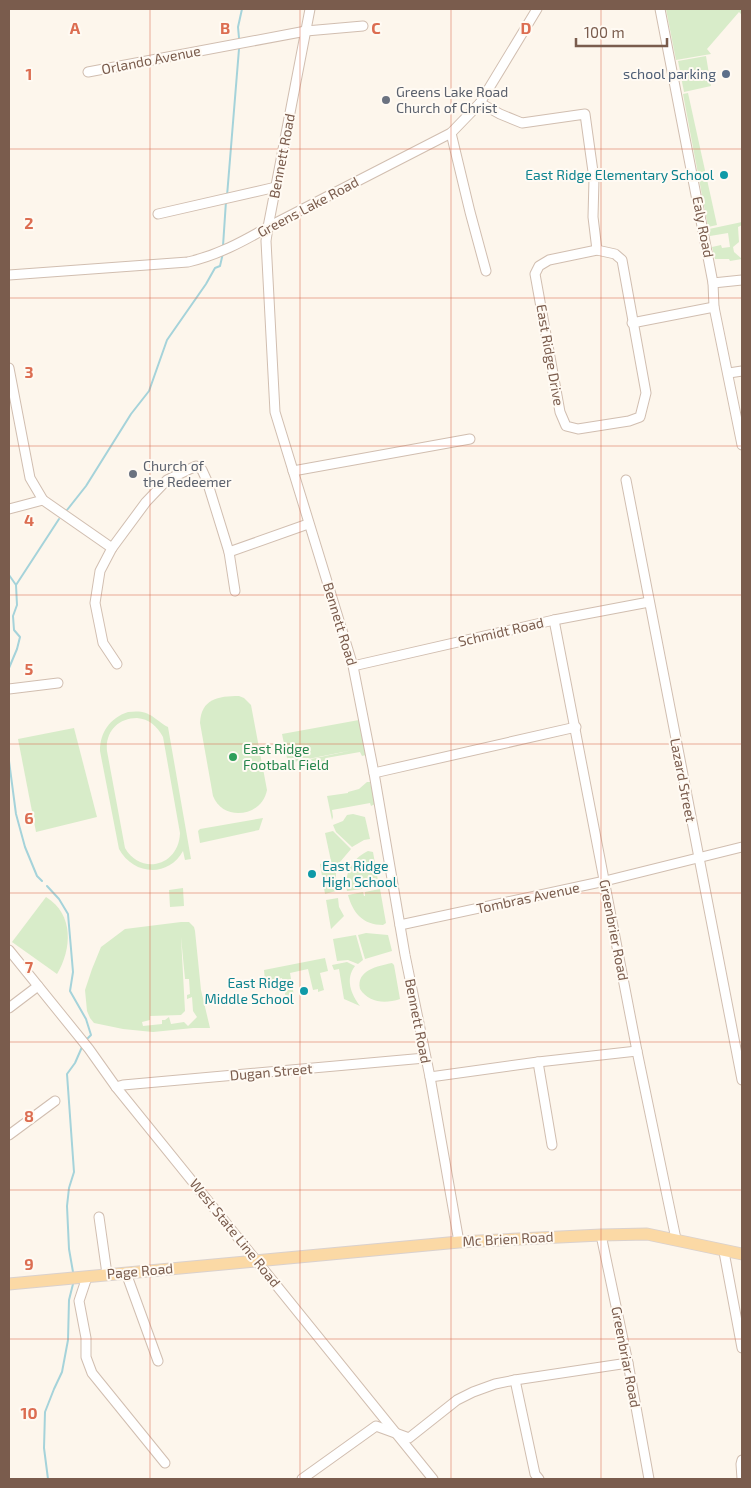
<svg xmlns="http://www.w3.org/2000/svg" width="751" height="1488" font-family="'Exo 2',sans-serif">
<rect width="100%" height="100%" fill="#fdf6ec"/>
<g fill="#d8ecc9" fill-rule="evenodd">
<path d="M666,9H742V15L739,12L707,49L711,54L676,60Z"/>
<path d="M706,56L711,86L684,92L678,61Z"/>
<path d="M688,93L717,225L708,227L683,94Z"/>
<path d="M742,222V225L738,227L739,242L733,247L734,252L742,259L730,261L729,259H715L712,247L721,245L722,248L730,247L728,233L710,236L709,229Z"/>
<path d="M239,696L244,698L251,705L267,790C262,817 223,822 213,796L200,723C201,699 218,696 239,696Z"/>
<path d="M128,712C150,709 152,718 168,727L191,859L185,860L183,851C168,878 133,875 119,849L100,751C100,732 110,718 128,712ZM137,718C149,719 157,726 163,737L180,833C179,866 141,876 125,848L107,751C105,732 118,718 137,718Z"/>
<path d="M359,720L366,755L362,756L360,752L326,758L323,767H315L311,759L353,750L288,763L282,734Z"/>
<path d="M74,728L97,817L36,832L18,739Z"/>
<path d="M367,782H370L375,804L371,806L370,803L332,810L333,817L332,820L327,796L348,793V792L359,789Z"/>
<path d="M353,814L365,817L370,839L364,840L352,847L336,832L333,825L343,821L347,815Z"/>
<path d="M263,818L259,830L200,843L198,831L200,829Z"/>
<path d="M333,831L351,849L340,862L337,872L328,863L331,861L325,833Z"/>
<path d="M368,851L373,852L379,886L365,888L364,884H362V889L347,891C344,873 352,859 368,851Z"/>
<path d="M326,863L336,872V891L325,894L320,864Z"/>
<path d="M183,888L184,906L170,907L169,890Z"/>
<path d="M380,889L386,923L383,925C363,925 353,913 348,895L363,892L364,896H365V892Z"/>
<path d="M46,897C74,914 72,949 57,974L12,942Z"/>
<path d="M338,898L339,907L344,916L331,929L326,900Z"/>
<path d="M181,922H189L194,927L195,931L201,990L210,1028H193L153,1032L123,1029L94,1023L90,1018L87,1011L85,990L92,969L101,947L125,929ZM181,937L185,979H189L190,994L187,995V999L192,997L193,1011L197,1017L188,1026L184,1022L171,1024L169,1017L165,1020H162V1024L143,1026L142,1022L150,1020V1016L181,1015L185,1011Z"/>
<path d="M366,933L388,935L392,951L365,959L358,935Z"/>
<path d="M356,935L363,960L358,964L348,960L337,961L333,939Z"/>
<path d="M325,958L328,971L320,973L324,990L318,992V989L313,990L308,969L290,973L294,996L286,998L282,978L265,981L264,970Z"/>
<path d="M347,962L355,966C345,979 351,994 360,1006L344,999L339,969L334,970L332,965Z"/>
<path d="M392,963L394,965L400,999C385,1004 369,1003 360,989C356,970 378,966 392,963Z"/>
</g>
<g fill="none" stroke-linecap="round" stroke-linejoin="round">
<g stroke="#a5d3da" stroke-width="2">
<path d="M239,38L238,27L242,9"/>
<path d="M227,196L239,49"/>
<path d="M223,246L226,201"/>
<path d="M67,510L86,486L131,414L149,391L167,340L206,284L215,268L220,266L223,253"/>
<path d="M9,575L16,585"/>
<path d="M9,668L17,649L20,637L14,630L13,616L17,605L16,585L59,519"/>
<path d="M9,761L16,814L25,847L37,876L42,881"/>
<path d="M47,886L59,899L68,914L73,972L70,991L86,1019L91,1035L87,1039"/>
<path d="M73,1272L69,1249L67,1206L69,1188L74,1172L67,1074L75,1063L82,1047"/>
<path d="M48,1479L44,1448L45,1412L54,1389L62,1372L68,1340L69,1300L73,1284"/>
</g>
<defs>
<g id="minor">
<path d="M310,9L268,227L266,241L275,412L353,666L374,773L405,955L430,1077L459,1242"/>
<path d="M660,9L713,283L714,307L742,445"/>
<path d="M88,72L306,31L363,26"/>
<path d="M480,103L500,114L522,123L585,114L594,179L593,217L597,250"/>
<path d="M451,133L470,212L486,271"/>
<path d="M158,214L276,187"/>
<path d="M597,250L615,254L622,260L646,393L640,417L629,421L578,429L566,426L560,412L535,274L539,266L549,260Z"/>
<path d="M9,275L188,262C218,255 242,242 268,227L451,133L480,103L537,9"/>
<path d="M713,283L742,280"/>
<path d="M632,323L714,307"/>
<path d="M9,368L30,478L43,500L112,548"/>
<path d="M729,373L742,371"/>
<path d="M293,471L470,439"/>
<path d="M626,480L742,1080"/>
<path d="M9,509L43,500"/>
<path d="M229,552L308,524"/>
<path d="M554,620L637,1051L676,1239"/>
<path d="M117,664L103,643L95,603L100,571L112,548L146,502L167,480L196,466L202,470L207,481L229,552L235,591"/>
<path d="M353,666L554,620L649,602"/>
<path d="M9,689L58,683"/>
<path d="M374,773L576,727"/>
<path d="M400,925L605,881L742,847"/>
<path d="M9,950L89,1049L116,1087L433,1479"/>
<path d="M9,1008L38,986"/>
<path d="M538,1062L552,1145"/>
<path d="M430,1077L538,1062L637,1051"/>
<path d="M116,1087L123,1085L425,1058"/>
<path d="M9,1135L55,1101"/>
<path d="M99,1217L107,1274"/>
<path d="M601,1235L628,1363L649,1479"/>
<path d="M724,1252L742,1348"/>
<path d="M126,1273L158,1361"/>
<path d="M87,1277L79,1301L86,1338V1357L92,1373L165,1463"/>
<path d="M515,1380L535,1474L539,1479"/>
<path d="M742,1460L741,1464L742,1479"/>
<path d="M302,1479L376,1426L409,1438L457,1400L473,1392L495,1384L515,1380L628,1363"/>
</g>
<path id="major" d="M9,1284L459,1242L601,1235L647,1234L742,1254"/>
</defs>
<use href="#minor" stroke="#d1beb0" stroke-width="11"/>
<use href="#major" stroke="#dad1cd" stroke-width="13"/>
<use href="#minor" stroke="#fff" stroke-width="9"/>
<use href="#major" stroke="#fbd9a5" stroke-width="11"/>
</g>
<path fill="none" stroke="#dc6d51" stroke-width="1" stroke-opacity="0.55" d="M150,9V1479M300,9V1479M451,9V1479M601,9V1479M9,149H742M9,298H742M9,446H742M9,595H742M9,744H742M9,893H742M9,1042H742M9,1190H742M9,1339H742"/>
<circle fill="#5c6f8a" stroke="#fffaf3" stroke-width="2" cx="726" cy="74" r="5"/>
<g fill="#6b7280" stroke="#fffaf3" stroke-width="2">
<circle cx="386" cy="100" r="5"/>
<circle cx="133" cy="474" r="5"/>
</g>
<g fill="#0f9aa8" stroke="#fffaf3" stroke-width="2">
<circle cx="724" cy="175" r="5"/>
<circle cx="312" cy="874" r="5"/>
<circle cx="304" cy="991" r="5"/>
</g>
<circle fill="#2e9e5b" stroke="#fffaf3" stroke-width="2" cx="233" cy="757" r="5"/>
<g text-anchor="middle" stroke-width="4" stroke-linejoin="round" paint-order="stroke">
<g font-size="14" fill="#7a5c4d" stroke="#fffaf3">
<text transform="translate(151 60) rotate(-11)" y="5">Orlando Avenue</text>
<text transform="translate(282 156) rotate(-79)" y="5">Bennett Road</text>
<text transform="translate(308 207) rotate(-28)" y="5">Greens Lake Road</text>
<text transform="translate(703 227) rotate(79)" y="5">Ealy Road</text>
<text transform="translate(550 355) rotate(80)" y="5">East Ridge Drive</text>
<text transform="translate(340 624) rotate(73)" y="5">Bennett Road</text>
<text transform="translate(501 632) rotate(-13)" y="5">Schmidt Road</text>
<text transform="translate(683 780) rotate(79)" y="5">Lazard Street</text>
<text transform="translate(528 898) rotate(-12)" y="5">Tombras Avenue</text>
<text transform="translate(614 930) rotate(79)" y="5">Greenbrier Road</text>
<text transform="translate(418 1021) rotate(79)" y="5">Bennett Road</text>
<text transform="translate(271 1072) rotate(-5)" y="5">Dugan Street</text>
<text transform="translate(235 1233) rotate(51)" y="5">West State Line Road</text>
<text transform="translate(508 1239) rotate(-3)" y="5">Mc Brien Road</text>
<text transform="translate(140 1271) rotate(-5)" y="5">Page Road</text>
<text transform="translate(626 1357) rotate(79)" y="5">Greenbriar Road</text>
</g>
<g font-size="14" fill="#4e5e75" stroke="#fffaf3" text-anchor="end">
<text x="716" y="79">school parking</text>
</g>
<g font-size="14" fill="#5b616d" stroke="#fffaf3" text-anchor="start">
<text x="396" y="97">Greens Lake Road<tspan x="396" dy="16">Church of Christ</tspan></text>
<text x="143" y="471">Church of<tspan x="143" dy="16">the Redeemer</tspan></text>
</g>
<g font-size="14" fill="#0d838f" stroke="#fffaf3" text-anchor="end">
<text x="714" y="180">East Ridge Elementary School</text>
<text x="322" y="871" text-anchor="start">East Ridge<tspan x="322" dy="16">High School</tspan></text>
<text x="294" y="988">East Ridge<tspan x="294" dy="16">Middle School</tspan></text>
</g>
<g font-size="14" fill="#27864d" stroke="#fffaf3" text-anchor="start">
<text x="243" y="754">East Ridge<tspan x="243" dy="16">Football Field</tspan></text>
</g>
</g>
<g font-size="16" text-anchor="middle" font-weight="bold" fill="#dc6d51" stroke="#fffaf3" stroke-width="4" stroke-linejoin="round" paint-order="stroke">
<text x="75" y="34">A</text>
<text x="225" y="34">B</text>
<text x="376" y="34">C</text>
<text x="526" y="34">D</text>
<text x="29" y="80">1</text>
<text x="29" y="229">2</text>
<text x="29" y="378">3</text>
<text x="29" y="526">4</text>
<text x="29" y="675">5</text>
<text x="29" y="824">6</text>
<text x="29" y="973">7</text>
<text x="29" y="1122">8</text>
<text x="29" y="1270">9</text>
<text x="29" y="1419">10</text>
</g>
<rect width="751" height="1488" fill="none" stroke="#7a5c4d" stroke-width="20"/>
<path d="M576 38v8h91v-8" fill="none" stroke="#7a5c4d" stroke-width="2.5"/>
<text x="584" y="38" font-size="15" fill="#7a5c4d" stroke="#fffaf3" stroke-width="4" paint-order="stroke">100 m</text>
</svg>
